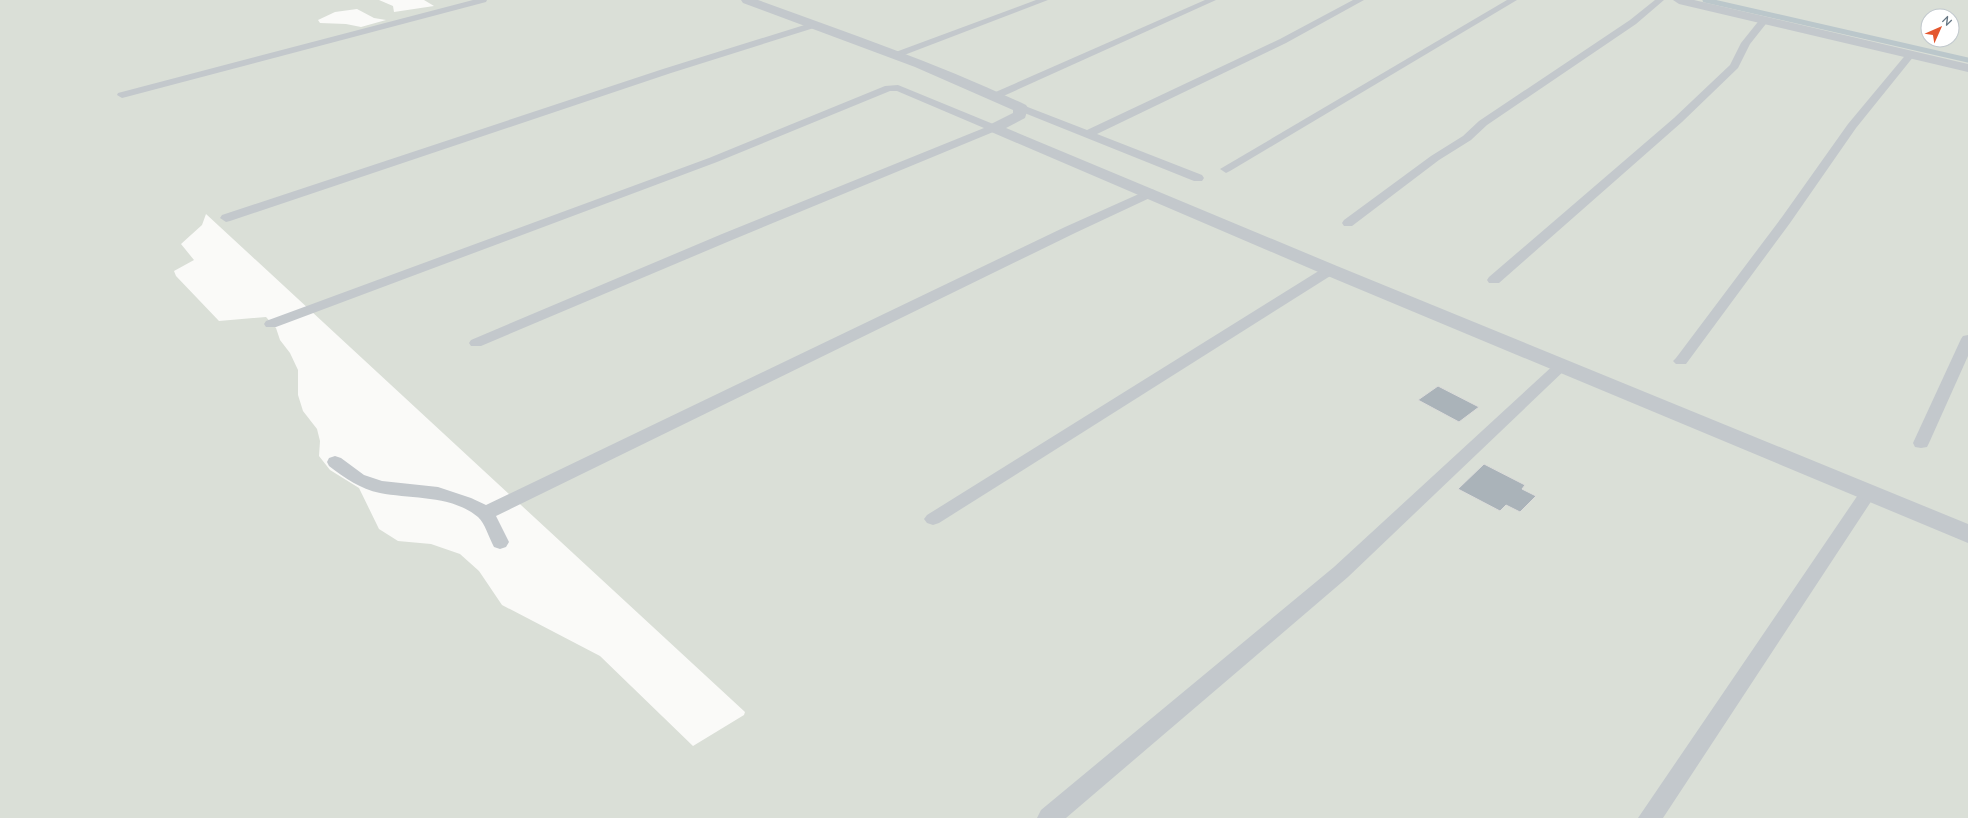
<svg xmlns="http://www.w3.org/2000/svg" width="1968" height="818" font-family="Lato,sans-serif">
<rect width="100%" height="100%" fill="#fafaf8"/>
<path fill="#dadfd7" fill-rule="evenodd" d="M0,0H379L393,6L394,12L434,6L424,0H1968V818H0ZM357,9L374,18L386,20L361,27L346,24L320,23L318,20L335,12ZM1928,16H1952V40H1928ZM206,214L745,712L744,715L693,746L600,656L502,605L479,571L460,554L431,544L398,541L379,529L359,488L330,470L319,456L320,441L317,429L303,411L298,395V370L290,353L280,340L276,328L266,317L219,321L176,276L174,271L194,260L181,244L202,225Z"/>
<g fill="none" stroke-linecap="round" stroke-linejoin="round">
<path stroke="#bbc7cb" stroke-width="5" d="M1705,0L1968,60"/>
</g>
<g fill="#aab3b9" stroke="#dcdcda">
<path d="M1438,386L1479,407L1459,422L1418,400Z"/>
<path d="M1484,464L1525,485L1522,489L1536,496L1520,512L1506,505L1500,511L1458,489Z"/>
</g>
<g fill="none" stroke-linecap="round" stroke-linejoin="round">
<g fill="#c3c8cc" fill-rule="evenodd">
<path d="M473,0H487L486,2L126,97L122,98L117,95L118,93Z"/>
<path d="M1036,0H1048L899,57L896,58L891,55L893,53Z"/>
<path d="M1205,0H1216L999,98H991L990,96L991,94Z"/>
<path d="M1353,0H1364L1286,43L1097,134L1202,175L1204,178L1202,181H1194L1017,110L1016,108L1017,106H1025L1087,130L1280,39Z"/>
<path d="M1507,0H1517L1230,171L1226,173L1220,169Z"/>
<path d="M1655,0H1664L1636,24L1487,125L1471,140L1439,160L1352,226H1344L1342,223L1344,220L1431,156L1463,136L1479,121L1630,20Z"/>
<path d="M1764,17L1769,20L1750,44L1738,68L1682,122L1499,283H1489L1487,280L1489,277L1674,118L1730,65L1741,43L1761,18Z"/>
<path d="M814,22L819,25L817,27L671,73L230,221L226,222L220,218L222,215L663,69Z"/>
<path d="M1911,51L1914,52L1916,54L1914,56L1856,128L1790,223L1686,364H1676L1673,361L1676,358L1782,217L1848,124L1908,52Z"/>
<path d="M898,85L998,126L1000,128L998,130L732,240L481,346H471L469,343L471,340L722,234L984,128L897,91H890L717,162L276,327H266L264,324L266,321L709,158L885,86Z"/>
<path d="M1150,189L1154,190L1156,193L1154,196L1075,233L496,516L509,542L506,547L500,549L494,547C489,538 485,523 478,517C452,495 411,499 380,493C360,489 345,478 329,466L327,462L329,458L335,456L341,458L364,475L382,481L438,487L471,498L486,505L1065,227Z"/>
<path d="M1330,266L1335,267L1337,270L1335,273L939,523L933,525L927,523L924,519L927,515L1325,267Z"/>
<path d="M1968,335V356L1929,443L1927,447L1921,448L1915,447L1913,443L1961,339L1963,336Z"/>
<path d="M1562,360L1567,362L1570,365L1567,368L1348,577L1066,818H1037L1041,810L1334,567L1557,362Z"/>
<path d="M1868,487L1874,489L1877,493L1874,497L1663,818H1638L1862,489Z"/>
</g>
<g fill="#c3c8cc" fill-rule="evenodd">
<path d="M741,0H758C849,33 939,64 1026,105L1028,108L1025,118L1006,128L1337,266L1968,524V543L1323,274L989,131L986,128L989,125L1013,113V110L915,67L743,3Z"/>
<path d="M1673,0H1694L1968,64V72L1679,4Z"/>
</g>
</g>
<g transform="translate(1940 28) rotate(45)"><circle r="19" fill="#ffffff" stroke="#c1c8cd"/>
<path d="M0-3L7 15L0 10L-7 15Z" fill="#e4572e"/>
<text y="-6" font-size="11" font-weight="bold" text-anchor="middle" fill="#657683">N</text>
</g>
</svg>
